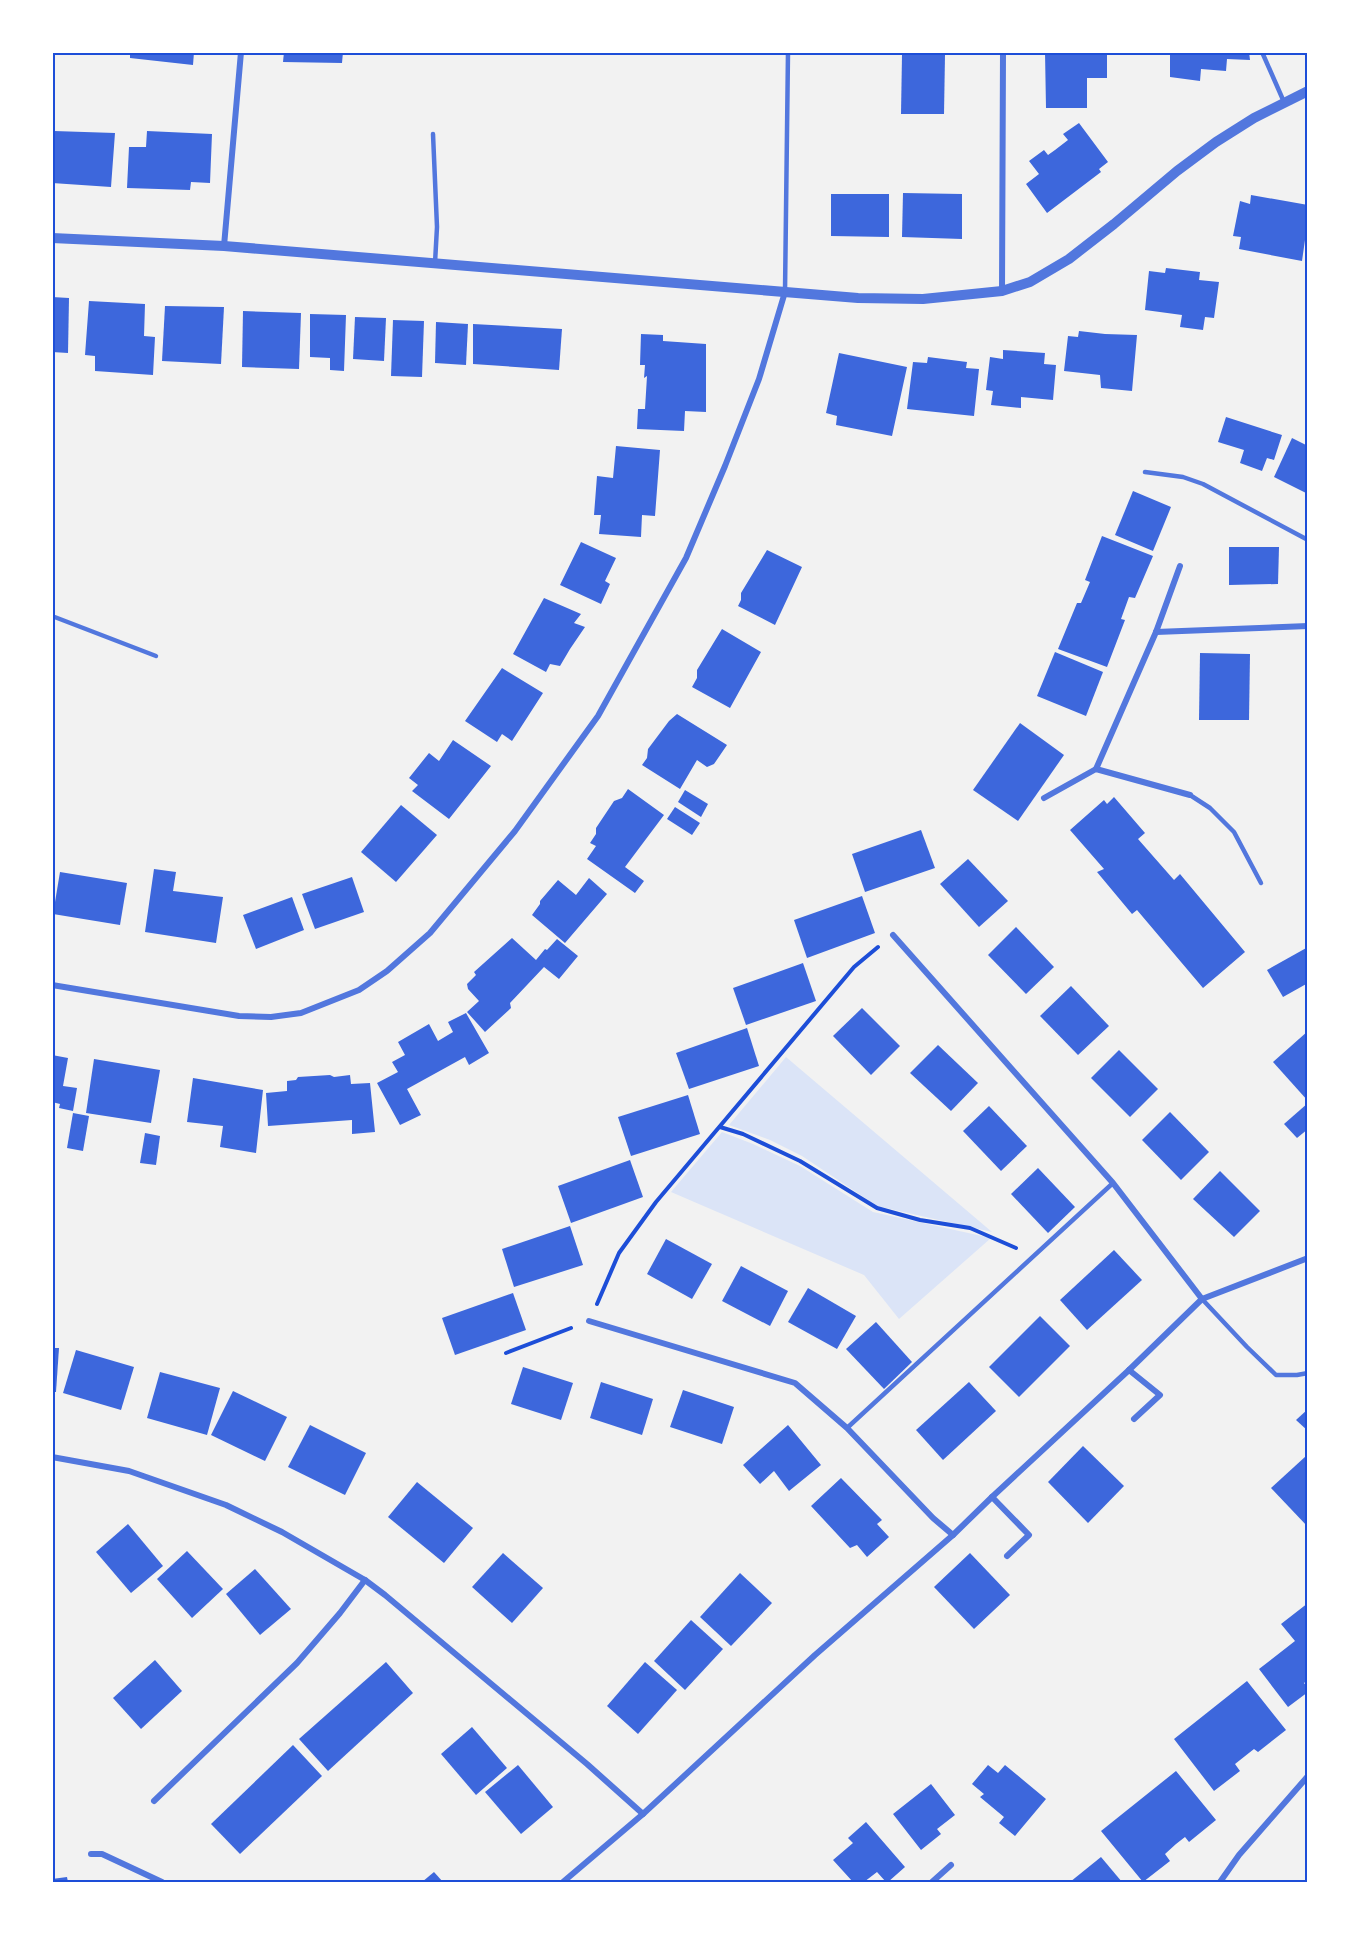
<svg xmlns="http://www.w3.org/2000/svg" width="1360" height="1935" font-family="'Exo 2',sans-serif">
<rect width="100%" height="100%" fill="#f2f2f2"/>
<g fill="#dbe4f7">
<path d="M786,1057L992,1232L877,1206L802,1156L770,1140L729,1125Z"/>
<path d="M722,1132L753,1144L800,1166L873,1212L991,1238L899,1319L864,1275L671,1192Z"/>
</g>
<g fill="#3d67dc">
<path d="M130,52H194L193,65L130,58Z"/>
<path d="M284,52H343L342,63L283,62Z"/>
<path d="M1045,52H1107V78H1087V108H1046Z"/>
<path d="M1170,52H1249L1250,60L1227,59L1226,71L1201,69L1200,81L1170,77Z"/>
<path d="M902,55H945L944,114H901Z"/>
<path d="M1079,123L1108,162L1099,169L1101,172L1047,213L1026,184L1039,174L1029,161L1044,150L1048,155L1055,150L1068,140L1063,134Z"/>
<path d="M54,131L115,133L111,187L52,183V140H54Z"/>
<path d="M147,131L212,134L210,183L191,182L190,190L127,188L129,147H146Z"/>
<path d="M903,193L962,194V239L902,237Z"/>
<path d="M831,194H889V237L831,236Z"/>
<path d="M1251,195L1308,205V219L1302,261L1239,249L1241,237L1233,236L1240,201L1250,204Z"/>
<path d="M1166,268L1200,272L1199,280L1219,282L1214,318L1205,317L1203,330L1180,327L1182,315L1145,310L1149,271L1165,273Z"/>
<path d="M52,297L69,298L68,353L52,352Z"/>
<path d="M89,301L145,304L144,336L155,337L153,375L95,371V356L85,355Z"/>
<path d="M165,306L224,307L221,364L162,361Z"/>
<path d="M243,311L301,313L299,369L242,367Z"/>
<path d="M310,314L346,315L344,371L330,370V358L310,357Z"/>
<path d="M355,317L386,318L384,361L353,359Z"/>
<path d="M393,320L424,321L422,377L391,376Z"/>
<path d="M436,322L468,324L466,365L435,363Z"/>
<path d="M473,324L562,329L559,370L473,364Z"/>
<path d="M1079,331L1105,334L1137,335L1132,391L1101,388L1100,375L1064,371L1068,336L1078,337Z"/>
<path d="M641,334L663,335V341L706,344V412L685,411L684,431L637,429L638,409H645L647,376L644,378L645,365H640Z"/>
<path d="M1003,350L1045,353L1044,364L1056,365L1053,400L1021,397V408L991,405L993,391L986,390L990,357L1003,359Z"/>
<path d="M839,353L907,367L892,436L836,425L837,416L826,413Z"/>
<path d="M928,357L967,362L966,368L979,369L974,416L907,409L913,362L927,363Z"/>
<path d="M1226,417L1282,435L1274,460L1267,458L1262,471L1240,463L1244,450L1218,442Z"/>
<path d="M1292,438L1308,446V494L1274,477Z"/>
<path d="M616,446L660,450L655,516L642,515L641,537L599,534L601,515H594L597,476L613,478Z"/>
<path d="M1133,491L1171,507L1153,551L1115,535Z"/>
<path d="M1102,536L1153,556L1135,598L1129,597L1121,619L1125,620L1107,667L1058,649L1077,603H1081L1090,582L1085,580Z"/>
<path d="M581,542L616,558L605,581L610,584L601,604L560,585Z"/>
<path d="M1229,547H1279L1278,584L1229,585Z"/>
<path d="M767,550L802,567L775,625L738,606L741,600V593Z"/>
<path d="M544,598L581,614L574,623L585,627L570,649L560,666L550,664L546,672L513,654Z"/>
<path d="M722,629L761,652L730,708L692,687L697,678V670Z"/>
<path d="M1055,652L1103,672L1086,716L1037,696Z"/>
<path d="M1200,653L1250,654L1249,720H1199Z"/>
<path d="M502,668L543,693L512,741L502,734L497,742L465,721Z"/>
<path d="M677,714L727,745L714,764L707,767L697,760L680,789L642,765L647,758L648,749L669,721Z"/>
<path d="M1020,723L1064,755L1018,821L973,790Z"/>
<path d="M453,740L491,766L449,819L412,791L418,785L409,778L429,753L439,761Z"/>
<path d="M628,789L664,815L625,867L644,881L635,893L587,859L596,846L590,843L596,834V828L614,801L622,798Z"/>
<path d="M685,790L708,804L701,817L678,802Z"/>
<path d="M1114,797L1145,833L1138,839L1174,880L1180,874L1245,952L1203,988L1137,910L1132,914L1097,872L1104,869L1070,830L1104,800L1107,804Z"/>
<path d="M401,805L437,835L396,882L361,852Z"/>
<path d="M675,807L700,823L692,835L667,819Z"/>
<path d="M921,830L935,868L865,892L852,854Z"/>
<path d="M968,859L1008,901L979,927L940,884Z"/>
<path d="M154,869L176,872L173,891L223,897L216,943L145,932Z"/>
<path d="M60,872L127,883L120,925L53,914Z"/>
<path d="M352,877L364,912L315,929L302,894Z"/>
<path d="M589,878L607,894L565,943L532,915L540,904V901L558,880L576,895Z"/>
<path d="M862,896L875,933L807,958L794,920Z"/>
<path d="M292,897L304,930L256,949L243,915Z"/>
<path d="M1016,927L1054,967L1026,994L988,955Z"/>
<path d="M512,938L536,960L545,949L547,950L557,939L578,956L559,979L544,967L510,1003L511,1008L485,1032L467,1012L479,1001L468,989L467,984L476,975L474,972Z"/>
<path d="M1308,947V983L1283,997L1267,970Z"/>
<path d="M803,963L816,1001L746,1025L733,988Z"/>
<path d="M1071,986L1109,1026L1078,1055L1040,1016Z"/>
<path d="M862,1008L900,1046L871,1075L833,1036Z"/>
<path d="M466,1013L489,1053L469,1065L465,1057L407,1089L421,1115L400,1125L377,1083L398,1072L392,1062L405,1055L398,1042L429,1024L438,1041L453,1032L448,1022Z"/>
<path d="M747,1028L759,1066L689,1089L676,1053Z"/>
<path d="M1308,1031V1101L1273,1062Z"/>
<path d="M938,1045L978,1083L951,1111L910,1073Z"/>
<path d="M1119,1050L1158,1089L1130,1117L1091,1078Z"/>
<path d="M52,1055L68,1058L63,1086L77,1088L73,1111L59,1108L60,1104L52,1102Z"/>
<path d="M94,1059L160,1070L151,1123L86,1113Z"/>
<path d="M330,1075L334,1077L350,1075L351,1084L370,1083L375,1132L352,1134V1120L268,1126L266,1093L287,1091V1081L296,1080L298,1077Z"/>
<path d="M193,1078L263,1090L256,1153L220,1147L223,1126L187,1122Z"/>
<path d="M688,1095L700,1134L631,1156L618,1117Z"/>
<path d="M1308,1103V1129L1297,1138L1284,1124Z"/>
<path d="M989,1106L1027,1146L1001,1171L963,1131Z"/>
<path d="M1170,1112L1209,1152L1181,1180L1142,1140Z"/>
<path d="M73,1113L89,1116L83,1151L67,1148Z"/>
<path d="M145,1133L160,1136L156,1165L140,1163Z"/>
<path d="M630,1160L643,1197L571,1223L558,1186Z"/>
<path d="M1038,1168L1075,1207L1048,1233L1011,1194Z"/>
<path d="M1220,1171L1260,1211L1234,1237L1193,1199Z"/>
<path d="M570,1226L583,1265L514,1287L502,1249Z"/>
<path d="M666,1239L712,1264L692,1299L647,1274Z"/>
<path d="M1114,1250L1142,1280L1087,1330L1060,1300Z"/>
<path d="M741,1266L788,1291L770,1326L722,1301Z"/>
<path d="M808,1288L856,1316L837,1349L788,1322Z"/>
<path d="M513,1293L526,1330L455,1355L442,1318Z"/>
<path d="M1040,1316L1070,1346L1019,1397L989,1367Z"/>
<path d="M876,1322L912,1362L884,1389L846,1349Z"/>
<path d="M52,1348H59L56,1392H52Z"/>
<path d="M76,1350L134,1367L121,1410L63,1393Z"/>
<path d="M523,1367L573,1383L561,1420L511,1404Z"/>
<path d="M160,1372L220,1388L207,1435L147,1418Z"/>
<path d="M601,1382L653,1399L642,1435L590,1418Z"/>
<path d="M969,1382L996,1411L943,1460L916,1430Z"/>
<path d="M683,1390L734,1407L722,1444L670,1427Z"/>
<path d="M233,1391L287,1417L265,1461L211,1435Z"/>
<path d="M1308,1409V1431L1296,1420Z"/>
<path d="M310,1425L366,1453L345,1495L288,1467Z"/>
<path d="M788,1425L821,1465L789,1491L774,1471L760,1484L743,1465Z"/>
<path d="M1083,1446L1124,1486L1088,1523L1048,1482Z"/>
<path d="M1306,1456L1308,1458V1527L1271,1488Z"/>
<path d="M841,1478L882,1520L877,1524L889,1537L867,1557L857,1545L850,1548L811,1506Z"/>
<path d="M417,1482L473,1528L444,1563L388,1517Z"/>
<path d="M128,1524L163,1566L131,1593L96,1552Z"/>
<path d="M187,1551L223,1589L192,1618L157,1579Z"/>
<path d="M503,1553L543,1588L512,1623L472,1587Z"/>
<path d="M970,1553L1010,1595L974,1629L934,1587Z"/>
<path d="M255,1569L291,1609L260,1635L226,1594Z"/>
<path d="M740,1573L772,1603L731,1646L700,1617Z"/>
<path d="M1308,1603V1680L1304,1683L1308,1688V1692L1288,1707L1259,1669L1295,1641L1281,1624Z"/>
<path d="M691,1620L723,1649L685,1690L654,1661Z"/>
<path d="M155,1660L182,1691L141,1729L113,1698Z"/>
<path d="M386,1662L413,1693L328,1771L299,1739Z"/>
<path d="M645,1662L677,1690L638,1734L607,1706Z"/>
<path d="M1247,1681L1286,1730L1258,1752L1254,1749L1235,1764L1240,1771L1214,1791L1174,1739Z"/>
<path d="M472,1727L507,1768L476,1795L441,1754Z"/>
<path d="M293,1745L322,1776L240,1854L211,1824Z"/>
<path d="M518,1765L553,1807L521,1834L485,1792Z"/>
<path d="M988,1765L998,1773L1005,1765L1046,1799L1015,1836L999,1823L1004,1817L980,1797L984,1794L972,1784Z"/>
<path d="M1176,1771L1216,1820L1189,1842L1185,1837L1176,1844L1165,1854L1170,1861L1143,1882L1101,1831Z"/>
<path d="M931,1784L955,1815L937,1829L941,1834L921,1850L893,1814Z"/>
<path d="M866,1822L905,1867L888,1882H886L877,1872L864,1882H853L833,1860L853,1843L848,1838Z"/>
<path d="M1101,1857L1122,1882H1070Z"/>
<path d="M434,1872L443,1882H422Z"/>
<path d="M67,1877L68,1882H53L52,1879Z"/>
</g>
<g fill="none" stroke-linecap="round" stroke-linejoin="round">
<g stroke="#1d4ed8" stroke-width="4">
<path d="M720,1127L743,1134L800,1161L877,1208L920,1220L970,1228L1016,1248"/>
<path d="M597,1304L619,1253L656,1202L854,967L878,947"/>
<path d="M506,1353L571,1328"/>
</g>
<g stroke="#5277de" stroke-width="4.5">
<path d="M1262,52L1284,102"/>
<path d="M433,134L437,227L435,263"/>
<path d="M785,292L788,52"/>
<path d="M1145,472L1183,477L1203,484L1308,540"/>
<path d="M52,616L156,656"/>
<path d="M1190,795L1210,808L1234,832L1261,883"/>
<path d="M1202,1299L1247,1347L1276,1375H1297L1308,1373"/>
<path d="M847,1428L1113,1183"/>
</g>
<g stroke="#5277de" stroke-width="6">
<path d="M224,246L241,52"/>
<path d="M1002,291L1003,52"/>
<path d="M1156,632L1308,626"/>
<path d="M1096,769L1156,632L1180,566"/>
<path d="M1044,798L1096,769L1190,795"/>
<path d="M893,935L1113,1183L1202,1299"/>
<path d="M52,985L239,1016L271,1017L301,1013L359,990L387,971L430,933L515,831L598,716L686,558L725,466L759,379L785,292"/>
<path d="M589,1321L795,1383L847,1428L933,1518L953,1535"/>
<path d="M1129,1370L1160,1395L1134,1419"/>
<path d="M52,1457L129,1471L226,1505L282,1532L365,1580L385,1595L587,1764L643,1814"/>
<path d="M992,1497L1029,1535L1007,1556"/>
<path d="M154,1801L297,1663L340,1613L365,1580"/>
<path d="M91,1854H102L162,1882"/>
<path d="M563,1882L643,1814L815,1655L953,1535L992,1497L1129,1370L1202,1299L1308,1258"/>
<path d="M932,1882L951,1865"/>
<path d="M1220,1882L1239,1855L1308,1776"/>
</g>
<path stroke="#5277de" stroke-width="10" d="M52,238L224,246L858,298L923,299L1002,291L1030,282L1069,259L1114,224L1177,171L1216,142L1254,118L1308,91"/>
</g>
<rect width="1360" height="1935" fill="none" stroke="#ffffff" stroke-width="108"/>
<rect x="54" y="54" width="1252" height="1827" fill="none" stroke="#1d4ed8" stroke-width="2"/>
</svg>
